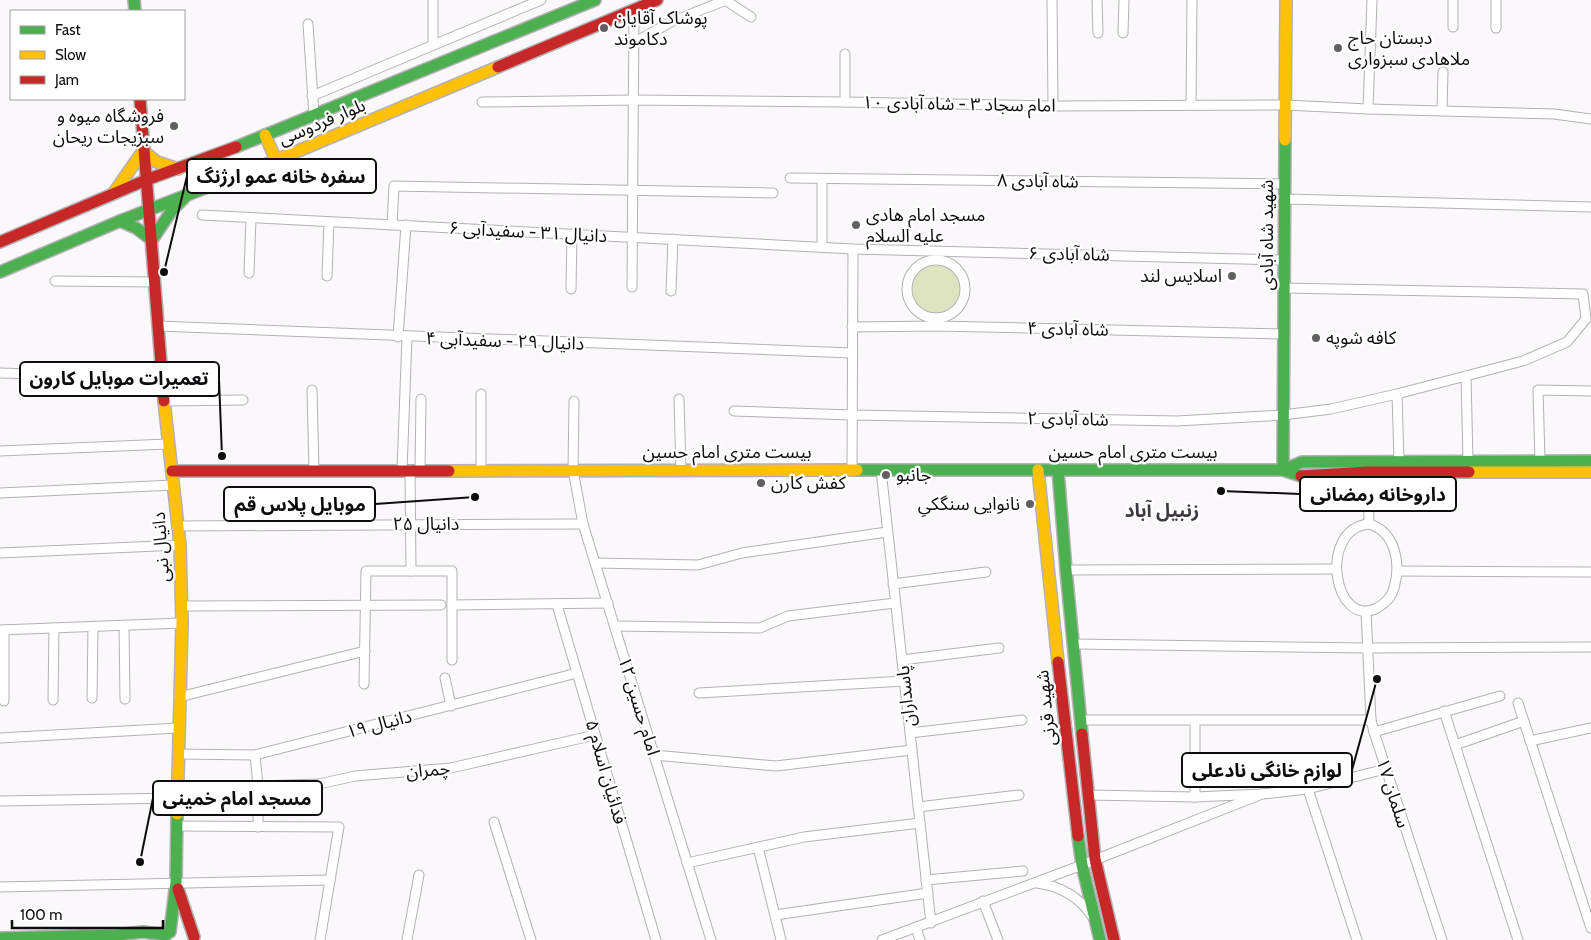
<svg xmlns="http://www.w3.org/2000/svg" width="1591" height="940" font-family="Cabin,'Noto Sans Arabic',sans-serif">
<rect width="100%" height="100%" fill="#fbf8fc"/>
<circle fill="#dde3bf" cx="937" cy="289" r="25"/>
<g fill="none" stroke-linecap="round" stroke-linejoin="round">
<defs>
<g id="street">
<path d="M725,0L751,17"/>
<path d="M1052,0L1053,106"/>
<path d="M1097,0L1098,33"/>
<path d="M308,24L314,115"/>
<path d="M1453,27V0"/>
<path d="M1496,28V0"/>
<path d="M1123,33L1124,0"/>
<path d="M633,43L671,22L726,0"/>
<path d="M433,45V0"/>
<path d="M312,96L541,0"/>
<path d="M482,102L633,100L845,102L1053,106L1286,105L1368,109L1554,114L1591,119"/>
<path d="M845,102V54"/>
<path d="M1191,104L1192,0"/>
<path d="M1368,109L1372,0"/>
<path d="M1442,111L1443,72"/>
<path d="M790,178L1285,184"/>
<path d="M1285,199L1591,207"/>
<path d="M202,215L853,249L1284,260"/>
<path d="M392,225L394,186L773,193"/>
<path d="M822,247V179"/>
<circle cx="936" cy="289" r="29"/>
<path d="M249,273L251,218"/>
<path d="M327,276L329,222"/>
<path d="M55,281L155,282"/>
<path d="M632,287L634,10"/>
<path d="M1284,288L1583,294L1586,319"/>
<path d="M571,289L572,234"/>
<path d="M671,291L673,239"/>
<path d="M158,326L852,353"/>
<path d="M852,327L937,326L1284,334"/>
<path d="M398,337L406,225"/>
<path d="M0,373L162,378"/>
<path d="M1466,376L1468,461"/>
<path d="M312,390L314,470"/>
<path d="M481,394V470"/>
<path d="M1397,394L1399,461"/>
<path d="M679,399L681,470"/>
<path d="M164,401L243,400"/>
<path d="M574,401L573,470L583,524L711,940"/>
<path d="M734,411L852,415L1177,421L1283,415L1331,409L1397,394L1523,361L1567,342L1586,319"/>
<path d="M0,451L168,444"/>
<path d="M1540,461L1538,390L1591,391"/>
<path d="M402,470L407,337"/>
<path d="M410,470L411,571"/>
<path d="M420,470L421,399"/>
<path d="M852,470L853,249"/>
<path d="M881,470L931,923"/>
<path d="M1368,472L1369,524"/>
<path d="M0,493L174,485"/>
<path d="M1369,524C1396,532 1401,564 1394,588C1392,597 1384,604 1377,608C1334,630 1317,529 1369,524Z"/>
<path d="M179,526L583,524"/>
<path d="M0,553L180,545"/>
<path d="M596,563L698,565L742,553L887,532"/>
<path d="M1066,570L1336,569"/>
<path d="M1397,571L1591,572"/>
<path d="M893,584L986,572"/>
<path d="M452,605L608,603"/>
<path d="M557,605L656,940"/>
<path d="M182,606L441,605"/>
<path d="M1366,611L1371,720L1374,732L1442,940"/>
<path d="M124,626L125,699"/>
<path d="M615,626L760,628L788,616L895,603"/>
<path d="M0,630L182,623"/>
<path d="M1074,644L1367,648L1591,647"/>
<path d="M902,660L999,648"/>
<path d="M445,678L451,706"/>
<path d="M364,684L366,571H452V660"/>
<path d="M699,693L904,681"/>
<path d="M179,697L365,651"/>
<path d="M92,698L93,627"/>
<path d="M53,700L54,628"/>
<path d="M4,701V630"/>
<path d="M1518,703L1591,928"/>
<path d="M1444,711L1518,940"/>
<path d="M1081,720H1371"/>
<path d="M1374,732L1500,696"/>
<path d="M910,733L1022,720"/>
<path d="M0,738L178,728"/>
<path d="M1530,741L1591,728"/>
<path d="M1455,745L1524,721"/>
<path d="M178,754L255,755L577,673"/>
<path d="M255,755L258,786V827"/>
<path d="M654,755L776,766L912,750"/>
<path d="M258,786L319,784L355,776L451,768L595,735"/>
<path d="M1308,789L1357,940"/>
<path d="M1088,795L1195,797L1262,794L1308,789L1385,769"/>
<path d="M1195,797V720"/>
<path d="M0,801L177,798"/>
<path d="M918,807L1019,795"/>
<path d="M494,822L531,940"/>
<path d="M177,826L339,827L320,940"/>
<path d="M758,847L781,940"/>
<path d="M687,863L804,837L920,823"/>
<path d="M926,880L1023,871"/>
<path d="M1037,883C1060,886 1079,897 1092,916"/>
<path d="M0,887L330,880"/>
<path d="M983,901L998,940"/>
<path d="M775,915L928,893"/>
<path d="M916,927L920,940"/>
<path d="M407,940L419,875"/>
<path d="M882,940L1082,865L1262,794"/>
</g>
<g id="fast">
<path d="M134,0L135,11"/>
<path d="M236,147L595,0"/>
<path d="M120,221L136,228L152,240L172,210L186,196"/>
<path d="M0,272L120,221L267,164"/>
<path d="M857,470H1283L1301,476"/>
<path d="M1058,470L1066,570L1082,734"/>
<path d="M1283,470L1285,140"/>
<path d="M1283,470L1302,462L1591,461"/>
<path d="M1078,836L1082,865L1100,940"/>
<path d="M170,932L176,882L177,814"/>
<path d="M0,938L117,935L143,932L166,935"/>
</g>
<g id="slow">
<path d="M265,135L276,160"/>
<path d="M1285,140L1286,0"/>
<path d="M267,164L498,67"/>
<path d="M113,194L143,151L157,162L178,169"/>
<path d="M164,401L180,545L182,623L177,814"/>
<path d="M1038,470L1058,662"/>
<path d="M449,471L857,470"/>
<path d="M1469,472H1591"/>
</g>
<g id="jam">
<path d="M498,67L657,0"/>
<path d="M140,99L164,401"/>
<path d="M0,242L146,180L236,147"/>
<path d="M172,471H449"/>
<path d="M1301,476L1368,472H1469"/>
<path d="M1058,662L1078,836"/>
<path d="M1082,734L1095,859L1114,940"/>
<path d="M178,889L194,937"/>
</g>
</defs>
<use href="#street" stroke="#b4b1b5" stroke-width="11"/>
<use href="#fast" stroke="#b4b1b5" stroke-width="14"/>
<use href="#slow" stroke="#b4b1b5" stroke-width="14"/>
<use href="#jam" stroke="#b4b1b5" stroke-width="14"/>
<use href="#street" stroke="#fefeff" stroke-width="9"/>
<use href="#fast" stroke="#4caf50" stroke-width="11"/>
<use href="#slow" stroke="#ffc107" stroke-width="11"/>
<use href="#jam" stroke="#c62828" stroke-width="11"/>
</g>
<g fill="#625f63" stroke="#fff" stroke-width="2">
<circle cx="604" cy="28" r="5"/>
<circle cx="1338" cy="48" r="5"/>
<circle cx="174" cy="126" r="5"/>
<circle cx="856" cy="225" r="5"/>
<circle cx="1232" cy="276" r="5"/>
<circle cx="1316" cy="338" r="5"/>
<circle cx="886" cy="475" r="5"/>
<circle cx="761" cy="483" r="5"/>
<circle cx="1030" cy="504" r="5"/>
</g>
<g text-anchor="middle" stroke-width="4.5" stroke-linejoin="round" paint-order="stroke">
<g font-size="18" fill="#0f0c10" stroke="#fff" text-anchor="start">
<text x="614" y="24">پوشاک آقایان<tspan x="614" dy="21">دکاموند</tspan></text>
<text x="1348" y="44">دبستان حاج<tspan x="1348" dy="21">ملاهادی سبزواری</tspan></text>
<text x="164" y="122" text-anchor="end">فروشگاه میوه و<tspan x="164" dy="21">سبزیجات ریحان</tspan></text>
<text x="866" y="221">مسجد امام هادی<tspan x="866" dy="21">علیه السلام</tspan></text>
<text x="1222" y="282" text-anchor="end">اسلایس لند</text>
<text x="1326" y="344">کافه شوپه</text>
<text x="896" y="481">جانبو</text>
<text x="771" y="489">کفش کارن</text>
<text x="1020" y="510" text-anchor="end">نانوایی سنگکیِ</text>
</g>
<g font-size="18" fill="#0f0c10" stroke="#fff">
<text transform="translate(959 104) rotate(1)" y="6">امام سجاد ۳ - شاه آبادی ۱۰</text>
<text transform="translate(322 122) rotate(-23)" y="6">بلوار فردوسی</text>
<text transform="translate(1038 181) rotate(1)" y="6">شاه آبادی ۸</text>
<text transform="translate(528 232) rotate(3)" y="6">دانیال ۳۱ - سفیدآبی ۶</text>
<text transform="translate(1267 235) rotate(-90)" y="6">شهید شاه آبادی</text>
<text transform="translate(1069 254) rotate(1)" y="6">شاه آبادی ۶</text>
<text transform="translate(1068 329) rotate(1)" y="6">شاه آبادی ۴</text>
<text transform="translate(505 341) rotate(2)" y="6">دانیال ۲۹ - سفیدآبی ۴</text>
<text transform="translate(1068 419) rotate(1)" y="6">شاه آبادی ۲</text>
<text x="727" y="458">بیست متری امام حسین</text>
<text x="1133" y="458">بیست متری امام حسین</text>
<text x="426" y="530">دانیال ۲۵</text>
<text transform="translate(161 547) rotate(-94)" y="6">دانیال نبی</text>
<text transform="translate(906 696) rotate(-96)" y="6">پاسداران</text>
<text transform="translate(639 706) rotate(73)" y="6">امام حسین ۱۲</text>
<text transform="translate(1046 708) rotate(-96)" y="6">شهید قرنی</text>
<text transform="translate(379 724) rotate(-14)" y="6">دانیال ۱۹</text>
<text transform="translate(428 770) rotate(-5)" y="6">چمران</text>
<text transform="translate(606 772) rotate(74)" y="6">فدائیان اسلام ۵</text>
<text transform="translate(1393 793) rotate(72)" y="6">سلمان ۱۷</text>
</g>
<g font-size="19" font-weight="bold" fill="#403843" stroke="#fff">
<text x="1162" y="517">زنبیل آباد</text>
</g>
</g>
<path fill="none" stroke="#0f0c10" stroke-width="2" d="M164 272L187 176M222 456L219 379M1221 491L1300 494M475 497L375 504M1377 679L1352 770M140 862L153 798"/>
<g fill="#0f0c10" stroke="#fff" stroke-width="2">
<circle cx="164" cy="272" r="5"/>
<circle cx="222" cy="456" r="5"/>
<circle cx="1221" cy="491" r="5"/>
<circle cx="475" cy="497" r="5"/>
<circle cx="1377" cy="679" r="5"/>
<circle cx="140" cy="862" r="5"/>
</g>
<g fill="#fff" stroke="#0f0c10" stroke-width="2">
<rect x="187" y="159" width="189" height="34" rx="5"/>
<rect x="20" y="362" width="199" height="34" rx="5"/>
<rect x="1300" y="477" width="156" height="34" rx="5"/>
<rect x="224" y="487" width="151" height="34" rx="5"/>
<rect x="1182" y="753" width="170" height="34" rx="5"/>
<rect x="153" y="781" width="169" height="34" rx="5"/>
</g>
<g font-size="19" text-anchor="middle" font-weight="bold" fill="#0f0c10">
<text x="281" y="183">سفره خانه عمو ارژنگ</text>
<text x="119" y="385">تعمیرات موبایل کارون</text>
<text x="1378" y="501">داروخانه رمضانی</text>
<text x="300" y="511">موبایل پلاس قم</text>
<text x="1267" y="777">لوازم خانگی نادعلی</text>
<text x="237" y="805">مسجد امام خمینی</text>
</g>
<rect x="10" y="10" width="175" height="90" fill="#ffffff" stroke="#9f9e9f"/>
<rect x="20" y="26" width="25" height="8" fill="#4caf50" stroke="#9f9e9f"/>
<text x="55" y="35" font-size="15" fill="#0f0c10">Fast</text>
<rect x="20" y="51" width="25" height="8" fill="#ffc107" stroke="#9f9e9f"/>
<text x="55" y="60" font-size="15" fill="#0f0c10">Slow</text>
<rect x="20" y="76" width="25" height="8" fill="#c62828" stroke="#9f9e9f"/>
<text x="55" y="85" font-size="15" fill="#0f0c10">Jam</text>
<path d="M12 920v8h151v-8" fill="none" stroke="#0f0c10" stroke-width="2.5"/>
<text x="20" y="920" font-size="15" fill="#0f0c10" stroke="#ffffff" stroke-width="4" paint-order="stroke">100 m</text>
</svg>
